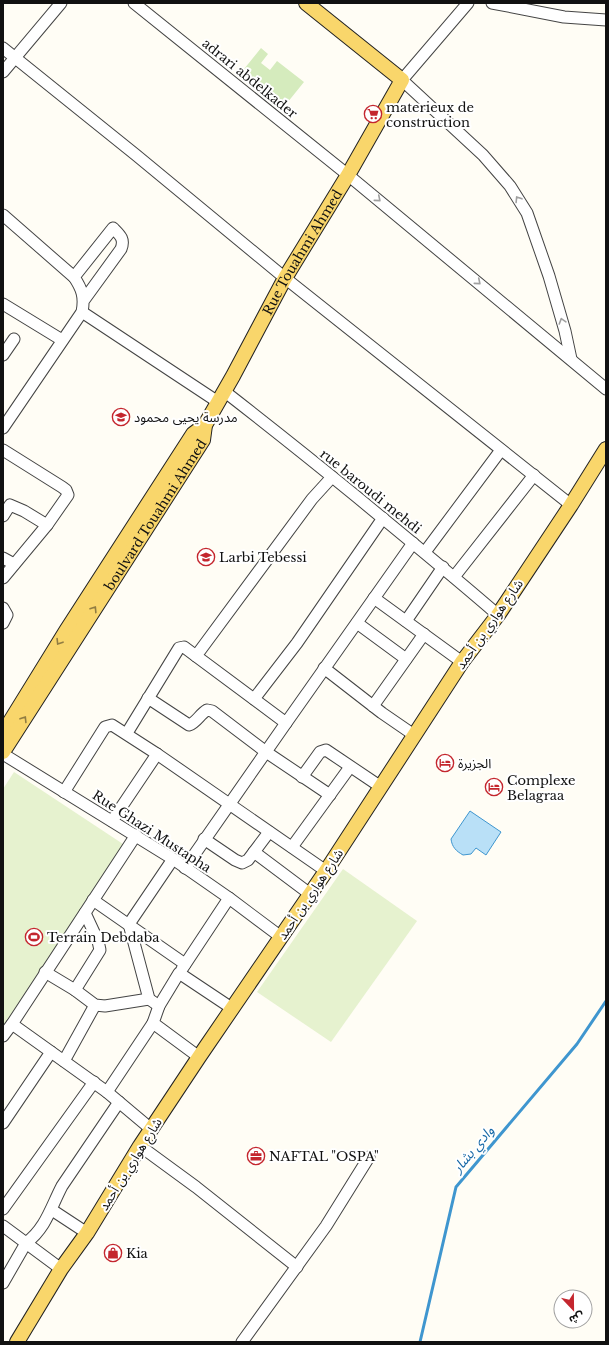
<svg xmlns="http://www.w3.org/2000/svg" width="609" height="1345" font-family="'Libre Baskerville','Noto Sans Arabic',serif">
<rect width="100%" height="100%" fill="#fffdf5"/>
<path fill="#d5ebbd" d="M261,48L268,54L261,63L270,70L277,61L304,82L283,108L240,74Z"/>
<g fill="#e6f2cf">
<path d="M14,772L126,846L3,1028V789Z"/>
<path d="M343,869L417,921L331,1042L257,992Z"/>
</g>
<path fill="#b9e0f7" stroke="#3f96cf" d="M470,811L501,832L486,855L476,848L471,854L463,855C456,851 452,847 451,839Z"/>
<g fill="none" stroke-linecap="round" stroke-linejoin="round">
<path stroke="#3f96cf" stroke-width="3" d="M420,1342L456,1187L577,1044L606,1001"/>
<defs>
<g id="minor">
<path d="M134,3L348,175L606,389"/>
<path d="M468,3L402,80L483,155L510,186L527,213L549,276L565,331L571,359"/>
<path d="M492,3L564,17L606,20"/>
<path d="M3,48L136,155L285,278L571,505"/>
<path d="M3,72L61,3"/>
<path d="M3,215L74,277"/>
<path d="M3,304L62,340"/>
<path d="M82,312L218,402"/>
<path d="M3,355L14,339"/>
<path d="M224,391C269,426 313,461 357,497C404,536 452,575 498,615"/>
<path d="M3,428L82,312C85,297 82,289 74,277L113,228C120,235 125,239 121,249L84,300"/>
<path d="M3,450L62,487L66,490L68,495L47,525L3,578"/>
<path d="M332,477L312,499L196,656L286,723L413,543"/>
<path d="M3,516L10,505L24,511L47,525"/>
<path d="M425,552L501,450"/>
<path d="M3,558L14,564"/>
<path d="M454,577L534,475"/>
<path d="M374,598L462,662"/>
<path d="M3,608L7,615L3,623"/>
<path d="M406,621L443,567"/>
<path d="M357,623L406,659"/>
<path d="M324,668L382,713L414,735"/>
<path d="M148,698L189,725C196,723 200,714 207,710L212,711L266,752L330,795"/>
<path d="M254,699L297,643L383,518"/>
<path d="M373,706L424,634"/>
<path d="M127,733L179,648L184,647L196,656"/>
<path d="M3,754L173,859L229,898L281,937"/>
<path d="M302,777L320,752L326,750L381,787"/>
<path d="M64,792L105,727L112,725L157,754L326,871"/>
<path d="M112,821L157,754"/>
<path d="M204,839L235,860L242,863L248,860L269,832"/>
<path d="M292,847L350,767"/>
<path d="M254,852L310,894"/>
<path d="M185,868L286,723"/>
<path d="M93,900L185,964"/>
<path d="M182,969L229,898"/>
<path d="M45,972L75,990L95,1005L105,1006L149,999"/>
<path d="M75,990L100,950L98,941L85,913"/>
<path d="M159,1006L149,999L129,924L173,859"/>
<path d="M12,1024L136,835"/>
<path d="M3,1036L12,1024L107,1092L153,1023"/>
<path d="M199,1057L153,1023L159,1006L179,973L233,1009"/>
<path d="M64,1061L95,1005"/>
<path d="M107,1092L151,1129"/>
<path d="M3,1123L51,1052"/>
<path d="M140,1146L196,1187L297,1267"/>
<path d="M3,1209L94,1082"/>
<path d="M52,1210L87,1233"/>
<path d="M3,1226L26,1243C46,1228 51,1207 62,1186L119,1102"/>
<path d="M3,1283L26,1243L61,1269"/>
<path d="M242,1342L326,1226L369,1157"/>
</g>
<g id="major">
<path d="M3,733L66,631L193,434L205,425"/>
<path id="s1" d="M3,752L203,440L205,425L233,376L285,278L348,175L402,80L306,3"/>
<path d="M17,1342L61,1269L87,1233L140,1146L199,1057L326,871L462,662L498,615L571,505L606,449"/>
</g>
</defs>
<use href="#minor" stroke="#444" stroke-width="13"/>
<use href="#major" stroke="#222" stroke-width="16"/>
<use href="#minor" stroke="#fff" stroke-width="11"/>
<use href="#major" stroke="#f9d66b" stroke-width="14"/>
</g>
<defs><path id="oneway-chevron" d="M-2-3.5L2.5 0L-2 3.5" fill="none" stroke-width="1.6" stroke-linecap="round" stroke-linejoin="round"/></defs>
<g stroke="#a0a0a0">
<use href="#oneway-chevron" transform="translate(378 199) rotate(40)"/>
<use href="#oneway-chevron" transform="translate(518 199) rotate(-122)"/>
<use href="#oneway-chevron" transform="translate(478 282) rotate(40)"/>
<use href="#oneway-chevron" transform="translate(562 321) rotate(-107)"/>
</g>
<g stroke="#917d42">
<use href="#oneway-chevron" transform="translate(94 609) rotate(-57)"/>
<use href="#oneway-chevron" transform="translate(59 642) rotate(122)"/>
<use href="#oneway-chevron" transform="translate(24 719) rotate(-58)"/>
</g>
<defs>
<symbol id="supermarket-ring" viewBox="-11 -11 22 22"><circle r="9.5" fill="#fff" stroke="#c4262e" stroke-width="1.5"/><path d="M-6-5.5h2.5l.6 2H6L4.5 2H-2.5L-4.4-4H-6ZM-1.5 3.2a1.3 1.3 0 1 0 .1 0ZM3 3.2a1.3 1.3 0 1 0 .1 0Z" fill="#c4262e"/></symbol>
<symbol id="school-ring" viewBox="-11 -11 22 22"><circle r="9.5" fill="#fff" stroke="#c4262e" stroke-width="1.5"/><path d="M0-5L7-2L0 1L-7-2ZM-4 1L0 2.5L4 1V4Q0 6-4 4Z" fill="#c4262e"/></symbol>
<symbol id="hotel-ring" viewBox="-11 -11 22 22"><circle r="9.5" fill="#fff" stroke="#c4262e" stroke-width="1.5"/><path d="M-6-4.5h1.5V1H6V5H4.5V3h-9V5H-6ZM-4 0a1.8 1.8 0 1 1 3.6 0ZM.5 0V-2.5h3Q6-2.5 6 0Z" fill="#c4262e"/></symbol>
<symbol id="stadium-ring" viewBox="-11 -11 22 22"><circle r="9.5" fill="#fff" stroke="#c4262e" stroke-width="1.5"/><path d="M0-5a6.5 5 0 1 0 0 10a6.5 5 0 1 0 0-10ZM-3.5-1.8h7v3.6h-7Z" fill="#c4262e"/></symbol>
<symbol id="office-ring" viewBox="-11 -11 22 22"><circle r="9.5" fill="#fff" stroke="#c4262e" stroke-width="1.5"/><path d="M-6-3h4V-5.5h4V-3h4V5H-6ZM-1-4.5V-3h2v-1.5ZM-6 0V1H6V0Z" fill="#c4262e"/></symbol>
<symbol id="shop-ring" viewBox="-11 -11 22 22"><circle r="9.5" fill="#fff" stroke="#c4262e" stroke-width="1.5"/><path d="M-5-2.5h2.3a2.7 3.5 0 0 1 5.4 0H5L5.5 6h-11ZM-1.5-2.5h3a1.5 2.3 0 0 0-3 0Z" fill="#c4262e"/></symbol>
</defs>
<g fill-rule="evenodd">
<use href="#supermarket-ring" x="363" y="104" width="20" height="20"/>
<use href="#school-ring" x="111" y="407" width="20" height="20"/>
<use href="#school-ring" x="196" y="547" width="20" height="20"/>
<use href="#hotel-ring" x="435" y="753" width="20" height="20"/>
<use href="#hotel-ring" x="484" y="777" width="20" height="20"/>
<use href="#stadium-ring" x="24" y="927" width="20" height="20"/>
<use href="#office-ring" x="246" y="1146" width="20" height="20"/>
<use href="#shop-ring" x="103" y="1243" width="20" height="20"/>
</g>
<g text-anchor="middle" stroke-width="4" stroke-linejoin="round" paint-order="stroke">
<g font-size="13" fill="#111" stroke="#fff">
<text transform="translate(250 78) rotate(39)" y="5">adrari abdelkader</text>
<text dy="5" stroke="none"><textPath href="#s1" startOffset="584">Rue Touahmi Ahmed</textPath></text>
<text transform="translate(371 491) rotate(39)" y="5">rue baroudi mehdi</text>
<text dy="5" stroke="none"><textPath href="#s1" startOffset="282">boulvard Touahmi Ahmed</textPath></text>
<text transform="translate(489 624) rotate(-55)" y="5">شارع هواري بن أحمد</text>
<text transform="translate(152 831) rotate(33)" y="5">Rue Ghazi Mustapha</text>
<text transform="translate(310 894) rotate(-56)" y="5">شارع هواري بن أحمد</text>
<text transform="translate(130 1164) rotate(-58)" y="5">شارع هواري بن أحمد</text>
</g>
<g font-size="13" fill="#111" stroke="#fff" text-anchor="start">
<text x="386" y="112">materieux de<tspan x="386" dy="15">construction</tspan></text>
<text x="134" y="422">مدرسة يحيى محمود</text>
<text x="219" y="562">Larbi Tebessi</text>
<text x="458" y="768">الجزيرة</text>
<text x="507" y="785">Complexe<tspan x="507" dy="15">Belagraa</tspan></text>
<text x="47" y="942">Terrain Debdaba</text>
<text x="269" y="1161">NAFTAL "OSPA"</text>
<text x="126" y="1258">Kia</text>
</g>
<g font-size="14" font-style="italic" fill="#1768a6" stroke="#fff">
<text transform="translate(473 1149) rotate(-50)" y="5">وادي بشار</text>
</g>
</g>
<rect width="609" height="1345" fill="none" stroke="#111111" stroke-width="8"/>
<g transform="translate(573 1309) rotate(158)"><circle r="19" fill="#ffffff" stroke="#a0a0a0"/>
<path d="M0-3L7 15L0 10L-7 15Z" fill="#c4262e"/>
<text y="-6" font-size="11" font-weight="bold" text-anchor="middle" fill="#111111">ش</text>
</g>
</svg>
